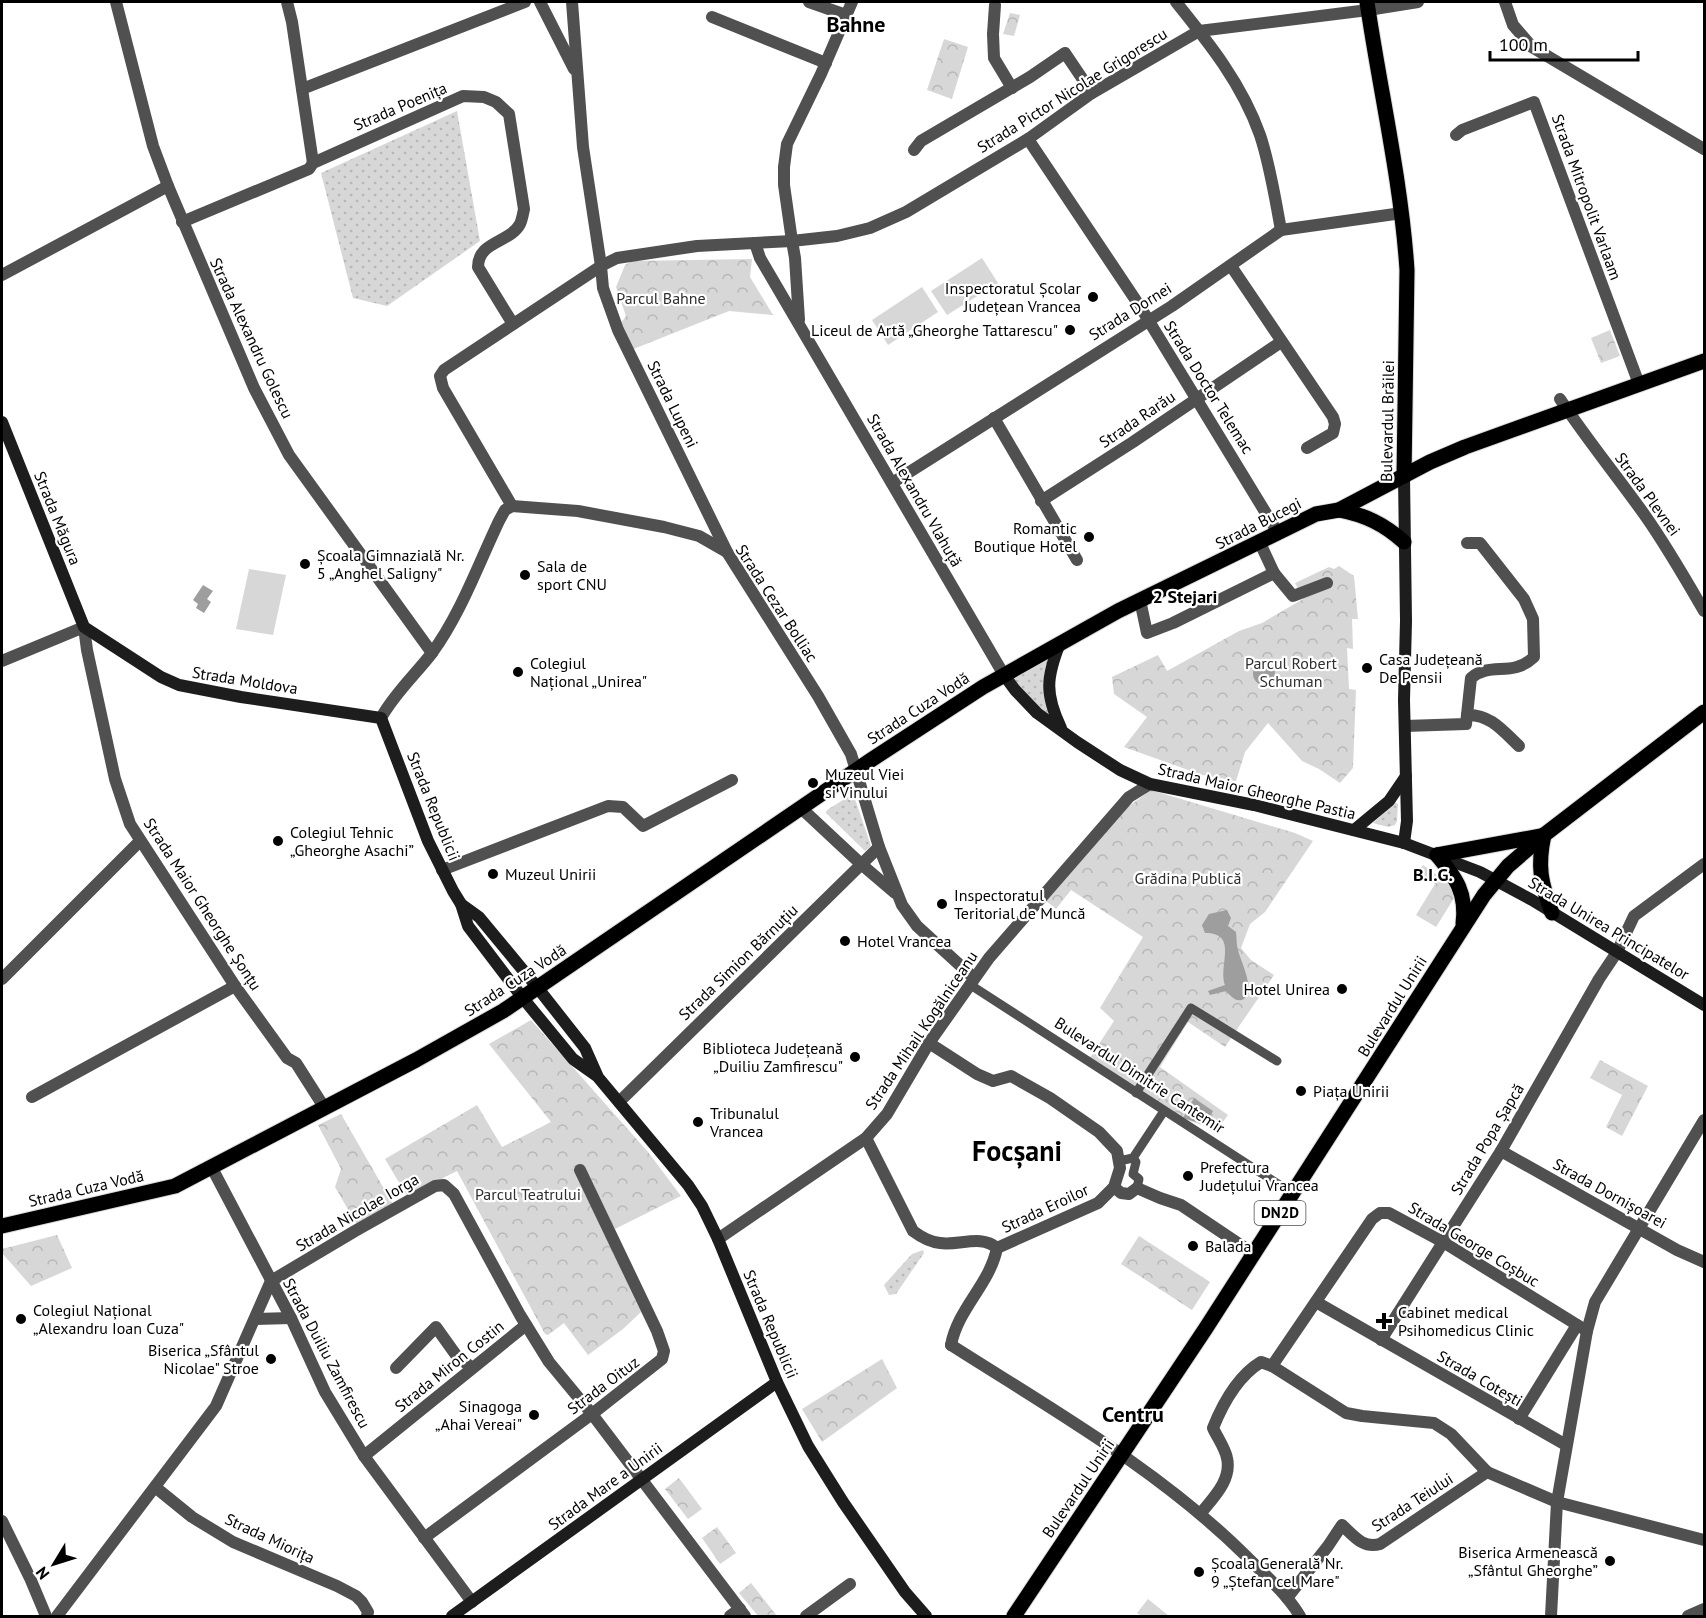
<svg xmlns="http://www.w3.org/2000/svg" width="1706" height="1618" font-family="'PT Sans',sans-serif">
<defs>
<pattern id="grass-dots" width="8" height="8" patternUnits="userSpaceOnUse" patternTransform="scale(1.5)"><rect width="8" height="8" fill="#d7d7d7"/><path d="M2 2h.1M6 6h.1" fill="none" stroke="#b7b7b7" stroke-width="1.8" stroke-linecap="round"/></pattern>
<pattern id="park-crowns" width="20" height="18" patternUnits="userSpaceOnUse" patternTransform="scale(1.5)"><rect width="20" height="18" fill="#d7d7d7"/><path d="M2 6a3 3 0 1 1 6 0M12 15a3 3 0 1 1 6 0" fill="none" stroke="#b7b7b7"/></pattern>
</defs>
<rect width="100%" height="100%" fill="#fff"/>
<g fill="url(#grass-dots)">
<path d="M457,111L480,241L387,306L353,298L321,173Z"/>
<path d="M1060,643L1049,681L1063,732L1004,675Z"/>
<path d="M851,795L854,796L871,846L865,851L826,813L827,810Z"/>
<path d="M1395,802L1398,804L1397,821L1395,825L1388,827L1373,823Z"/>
<path d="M923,1250L924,1253L896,1294L889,1295L884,1285L912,1254Z"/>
</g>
<g fill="url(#park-crowns)">
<path d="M1010,13L1020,15L1014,36L1003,34Z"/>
<path d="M944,39L968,47L952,99L927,90Z"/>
<path d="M752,259L750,277L773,315L729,311L631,350L621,323L626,316L616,287L625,265L632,261Z"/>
<path d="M1610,330L1620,356L1601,363L1591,338Z"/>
<path d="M1339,566L1354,576L1358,619H1352L1353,649L1347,648L1349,689L1356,690L1353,768L1340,783L1319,769L1302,761L1268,723L1245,752L1236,781L1202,775L1124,747L1147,717L1114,694L1112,677L1158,655L1167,671L1239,631L1262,623L1303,599L1295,583L1329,567L1334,569Z"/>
<path d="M1151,790L1295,833L1313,841L1265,912L1250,924L1241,948L1251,960L1274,975L1225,1047L1188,1022L1160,1067L1228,1115L1217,1130L1181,1118L1089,1059L1114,1021L1100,1008L1143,937L1071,890L1056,909L1046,901L1125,809Z"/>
<path d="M1423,865L1453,887L1456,895L1436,927L1416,915L1435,884L1418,873Z"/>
<path d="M531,1020L648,1152L681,1196L615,1229L593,1184L579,1164L573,1168L641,1312L623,1329L588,1355L564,1323L548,1335L545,1334L457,1171L407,1196L385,1159L477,1105L502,1147L551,1122L489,1044Z"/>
<path d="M1600,1060L1648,1086L1622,1136L1606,1127L1622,1095L1590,1078Z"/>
<path d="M341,1114L394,1206L357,1225L335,1187L341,1169L318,1125Z"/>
<path d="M57,1235L72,1268L31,1286L2,1253V1249Z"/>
<path d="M1139,1236L1210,1282L1192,1310L1121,1264Z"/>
<path d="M882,1359L897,1388L822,1442L802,1409Z"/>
<path d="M679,1478L702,1509L688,1519L665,1489Z"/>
<path d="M717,1527L736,1553L720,1564L702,1538Z"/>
<path d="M751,1583L777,1616H758L739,1593Z"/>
</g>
<g fill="#d7d7d7">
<path d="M982,258L998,283L947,315L931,291Z"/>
<path d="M922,287L938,312L888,345L872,320Z"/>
<path d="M249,569L286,575L273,635L236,629Z"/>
<path d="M1148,1599L1169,1616H1142L1137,1613Z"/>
</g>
<g fill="#9e9e9e">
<path d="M203,585L213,591L207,599L211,602L204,613L196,608L198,604L193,600Z"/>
<circle cx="1264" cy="674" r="11"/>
<path d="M1227,910L1231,918L1228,926L1236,932C1237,938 1236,944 1238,950C1240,960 1258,994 1242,1000C1235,1002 1230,995 1226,991L1210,995L1208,991L1225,985C1218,965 1239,933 1205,933L1202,925L1209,914Z"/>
<path d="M1194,1098L1213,1111L1205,1125L1183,1118Z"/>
</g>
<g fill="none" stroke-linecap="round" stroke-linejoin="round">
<defs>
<g id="primary">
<path d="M1367,2C1380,91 1401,179 1407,270L1404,476"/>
<path d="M1339,510C1365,515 1384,524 1404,542"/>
<path d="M1544,835C1537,867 1541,883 1552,913"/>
<path d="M1437,855L1541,836"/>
<path d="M1437,855C1456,878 1467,893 1463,924"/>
<path d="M2,1226L175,1186L416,1060L503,1011L871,760L983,687L1118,611L1316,514L1339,510L1430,462L1465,447L1704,361"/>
<path d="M1014,1616L1206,1328L1484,895L1508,866L1544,835L1704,712"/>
</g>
</defs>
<use href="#primary" stroke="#dbdbdb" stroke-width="17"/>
<g stroke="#505050" stroke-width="9">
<path d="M969,984L1292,1193"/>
<path d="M1136,1093L1191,1008L1277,1061"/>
<path d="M1133,1158L1136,1162L1133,1174L1139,1179L1137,1188"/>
<path d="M1119,1161L1133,1158L1164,1111"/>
</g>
<g stroke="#505050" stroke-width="12">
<path d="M116,2L153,146L168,186L254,388L289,455L432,653"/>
<path d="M287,2L292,22L313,163"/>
<path d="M540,2L574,69"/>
<path d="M809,2L846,15"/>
<path d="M1505,2L1513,25L1532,47L1704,149"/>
<path d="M995,5L993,34L994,58L1012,88"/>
<path d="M1368,10L1418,2"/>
<path d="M712,17L826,63"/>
<path d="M302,89L525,2"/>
<path d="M1456,135L1462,130L1534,102L1639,384"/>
<path d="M1028,139L1141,308L1278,533"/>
<path d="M914,150L921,141L1030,77L1065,53L1092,93"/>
<path d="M182,222L309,169L313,163L463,96L484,97L496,102L509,114L524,209C523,214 522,220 520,224C510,243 478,241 478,267L513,324"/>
<path d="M792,241L784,185V167L787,144L821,74L852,2"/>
<path d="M1231,266L1333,417L1335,424L1333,433L1307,448"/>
<path d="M2,275L168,186"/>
<path d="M1560,399C1586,438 1616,475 1644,514C1666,545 1685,578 1704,611"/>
<path d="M994,418L1077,560"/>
<path d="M1041,501L1133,442L1281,342"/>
<path d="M512,506L443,388L440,376L444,370L601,266L583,147L572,2"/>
<path d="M1260,543L1274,573L1293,596L1327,583"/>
<path d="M1140,600L1147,633L1173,623L1274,573"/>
<path d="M1467,715C1490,714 1503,731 1519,746"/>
<path d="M1405,726L1466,724L1471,678C1491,661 1512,678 1534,657L1533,619L1524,599L1480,543H1467"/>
<path d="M442,870L608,806L623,807L643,826L732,780"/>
<path d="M2,979L140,841"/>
<path d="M929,1043L977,1074L993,1081L1011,1076L1050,1098L1099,1132L1117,1151L1120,1168L1114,1187L1098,1203L997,1248"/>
<path d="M32,1097L235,986"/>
<path d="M866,1138L913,1231C921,1237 930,1242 940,1243C959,1246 981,1234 997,1248"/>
<path d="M1501,1151L1677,1250L1704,1262"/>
<path d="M212,1168L291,1318L325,1392L364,1456L472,1602"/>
<path d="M1114,1187L1121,1193L1129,1194L1137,1188L1160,1198L1181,1205L1254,1254"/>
<path d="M1316,1302L1566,1445"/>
<path d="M255,1319L291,1318"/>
<path d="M1381,1340L1501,1151L1599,979L1617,952L1634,916L1704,864"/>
<path d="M951,1345C958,1308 990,1284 997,1248"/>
<path d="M1272,1366L1372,1219L1380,1213H1389L1443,1242L1587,1331"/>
<path d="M396,1368L436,1327L456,1355L472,1368"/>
<path d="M1519,1419L1577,1325"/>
<path d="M364,1456L526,1325"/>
<path d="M155,1487L192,1517L233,1542L337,1586L356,1596L362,1602L368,1612L367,1616"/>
<path d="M1201,1513C1213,1498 1232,1480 1227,1458C1225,1448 1217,1437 1213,1428C1223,1403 1238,1376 1261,1362L1272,1366L1346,1413L1362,1416L1434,1423L1451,1434L1487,1472L1557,1502"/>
<path d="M424,1538L592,1414L662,1359L664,1351L657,1331L580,1170"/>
<path d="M1287,1598L1328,1546L1342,1525C1354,1536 1363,1549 1380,1544L1487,1472"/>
<path d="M57,1616L216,1406L271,1281L355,1231L435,1186L444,1185L454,1194L520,1315L549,1362L592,1414L745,1616"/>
<path d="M730,1616L740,1609"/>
<path d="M806,1616L850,1584"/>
<path d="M1551,1616L1557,1502L1587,1331L1595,1302L1704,1120"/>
<path d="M1688,1616L1704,1609"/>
</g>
<g stroke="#505050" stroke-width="12">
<path d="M1176,2C1209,43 1242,84 1260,135C1270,165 1275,198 1281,230"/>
<path d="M792,241L795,258L799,320"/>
<path d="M755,243L760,258L1004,675"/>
<path d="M892,483L1172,306L1281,230L1402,213"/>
<path d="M2,661L84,627L87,650L115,779L130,824L235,986L287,1058L296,1063L324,1107"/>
<path d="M381,718C394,694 415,675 432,653C461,613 478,565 499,521L505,510L512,506L578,511L664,527L699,536L727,552"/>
<path d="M801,808L861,864L895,893"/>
<path d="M974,978L917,926L902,905L879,847L851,754L818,696L727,552L618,330L603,288L601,266L617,258L697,246L792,241L837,236L870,228L906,212L1028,139L1092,93L1199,31L1368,10"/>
<path d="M619,1102L879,847"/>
<path d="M718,1239L866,1138L887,1114L929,1043L989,958L1129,797L1150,784"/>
<path d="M951,1345C1053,1410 1159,1470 1245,1555C1264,1574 1286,1593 1300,1616"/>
<path d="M1557,1502L1704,1540"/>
<path d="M2,1521L30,1578L46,1616"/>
</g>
<g stroke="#1d1d1d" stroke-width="12">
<path d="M2,422L84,627L161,677L179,685L241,697L381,718L428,841L453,891L461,904L468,926L522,997L573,1059L597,1076L688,1185L702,1206L718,1239L777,1382L808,1446L843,1502L905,1592L926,1616"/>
<path d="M1404,476L1406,621L1404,700L1407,821L1404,843"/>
<path d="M1060,643C1046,678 1045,694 1061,728"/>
<path d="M1004,675L1015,690L1037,713L1077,742L1120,770L1150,784L1254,805L1404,843L1480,872L1532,900L1704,1005"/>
<path d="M1354,830L1389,801L1406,776"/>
<path d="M461,904L479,917L537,987L585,1048L597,1075"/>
<path d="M452,1616L777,1382"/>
</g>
<use href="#primary" stroke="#000" stroke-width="15"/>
</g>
<g fill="#000" stroke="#fff" stroke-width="2">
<circle cx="1093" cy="297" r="6"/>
<circle cx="1070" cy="330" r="6"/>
<circle cx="1089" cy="537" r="6"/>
<circle cx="305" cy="564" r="6"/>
<circle cx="525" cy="575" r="6"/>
<circle cx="1367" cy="668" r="6"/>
<circle cx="518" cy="672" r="6"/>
<circle cx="813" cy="783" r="6"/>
<circle cx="278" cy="841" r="6"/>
<circle cx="493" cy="874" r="6"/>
<circle cx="942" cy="904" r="6"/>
<circle cx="845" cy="941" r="6"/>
<circle cx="1342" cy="989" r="6"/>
<circle cx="855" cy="1057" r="6"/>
<circle cx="1301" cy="1091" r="6"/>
<circle cx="698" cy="1122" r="6"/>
<circle cx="1188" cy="1176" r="6"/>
<circle cx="1193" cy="1246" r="6"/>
<circle cx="21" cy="1319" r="6"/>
<path d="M1381 1312h6v6h6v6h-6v6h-6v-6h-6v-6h6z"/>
<circle cx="271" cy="1359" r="6"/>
<circle cx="534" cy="1415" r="6"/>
<circle cx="1610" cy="1561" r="6"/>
<circle cx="1199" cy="1572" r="6"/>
</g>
<g text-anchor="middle" stroke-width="4.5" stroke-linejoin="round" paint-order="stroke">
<rect fill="#fff" stroke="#4c4c4c" stroke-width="1.5" x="1254.5" y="1201" width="51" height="24" rx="4.5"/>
<g font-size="15" font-weight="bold" fill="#000">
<text x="1280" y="1218">DN2D</text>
</g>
<g font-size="16" fill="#000" stroke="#fff">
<text transform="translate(1072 90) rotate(-32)" y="6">Strada Pictor Nicolae Grigorescu</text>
<text transform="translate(400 106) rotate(-23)" y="6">Strada Poenița</text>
<text transform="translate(1587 197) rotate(70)" y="6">Strada Mitropolit Varlaam</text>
<text transform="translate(1130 311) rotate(-32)" y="6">Strada Dornei</text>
<text transform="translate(252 338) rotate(65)" y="6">Strada Alexandru Golescu</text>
<text transform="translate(1209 387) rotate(58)" y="6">Strada Doctor Telemac</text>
<text transform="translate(673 404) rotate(64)" y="6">Strada Lupeni</text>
<text transform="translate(1137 419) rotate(-34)" y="6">Strada Rarău</text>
<text transform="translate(1387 421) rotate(-89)" y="6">Bulevardul Brăilei</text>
<text transform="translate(915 490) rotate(60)" y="6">Strada Alexandru Vlahuță</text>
<text transform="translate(1648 494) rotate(54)" y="6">Strada Plevnei</text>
<text transform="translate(58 518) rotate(68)" y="6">Strada Măgura</text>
<text transform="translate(1258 523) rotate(-27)" y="6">Strada Bucegi</text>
<text transform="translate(777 603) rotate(57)" y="6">Strada Cezar Bolliac</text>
<text transform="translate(245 680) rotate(9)" y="6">Strada Moldova</text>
<text transform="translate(918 708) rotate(-33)" y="6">Strada Cuza Vodă</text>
<text transform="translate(1257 791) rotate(13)" y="6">Strada Maior Gheorghe Pastia</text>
<text transform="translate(434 806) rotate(68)" y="6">Strada Republicii</text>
<text transform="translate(203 904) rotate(57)" y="6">Strada Maior Gheorghe Șonțu</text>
<text transform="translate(1609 928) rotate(31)" y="6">Strada Unirea Principatelor</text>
<text transform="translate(738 962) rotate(-44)" y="6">Strada Simion Bărnuțiu</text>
<text transform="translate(515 980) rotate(-33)" y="6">Strada Cuza Vodă</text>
<text transform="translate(1392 1006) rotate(-58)" y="6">Bulevardul Unirii</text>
<text transform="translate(921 1030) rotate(-56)" y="6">Strada Mihail Kogălniceanu</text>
<text transform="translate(1140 1075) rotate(33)" y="6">Bulevardul Dimitrie Cantemir</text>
<text transform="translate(1487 1139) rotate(-59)" y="6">Strada Popa Șapcă</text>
<text transform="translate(86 1188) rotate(-13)" y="6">Strada Cuza Vodă</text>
<text transform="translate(1610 1193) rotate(29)" y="6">Strada Dornișoarei</text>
<text transform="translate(1045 1208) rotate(-25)" y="6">Strada Eroilor</text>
<text transform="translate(357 1212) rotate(-30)" y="6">Strada Nicolae Iorga</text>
<text transform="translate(1474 1244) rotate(31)" y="6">Strada George Coșbuc</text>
<text transform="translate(771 1324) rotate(67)" y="6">Strada Republicii</text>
<text transform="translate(327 1353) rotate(62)" y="6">Strada Duiliu Zamfirescu</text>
<text transform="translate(449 1366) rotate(-39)" y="6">Strada Miron Costin</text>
<text transform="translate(1480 1378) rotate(30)" y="6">Strada Cotești</text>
<text transform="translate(603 1385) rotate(-37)" y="6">Strada Oituz</text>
<text transform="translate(605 1486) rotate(-36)" y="6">Strada Mare a Unirii</text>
<text transform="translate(1078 1488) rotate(-56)" y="6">Bulevardul Unirii</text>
<text transform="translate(1412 1502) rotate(-33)" y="6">Strada Teiului</text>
<text transform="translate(270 1538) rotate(25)" y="6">Strada Miorița</text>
</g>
<g font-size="16" fill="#000" stroke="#fff" text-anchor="start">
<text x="1081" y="294" text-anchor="end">Inspectoratul Școlar<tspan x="1081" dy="18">Județean Vrancea</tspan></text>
<text x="1058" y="336" text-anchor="end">Liceul de Artă „Gheorghe Tattarescu"</text>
<text x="1077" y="534" text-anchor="end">Romantic<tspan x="1077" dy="18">Boutique Hotel</tspan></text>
<text x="317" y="561">Școala Gimnazială Nr.<tspan x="317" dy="18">5 „Anghel Saligny"</tspan></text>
<text x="537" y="572">Sala de<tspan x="537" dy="18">sport CNU</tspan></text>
<text x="1379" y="665">Casa Județeană<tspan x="1379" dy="18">De Pensii</tspan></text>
<text x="530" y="669">Colegiul<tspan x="530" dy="18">Național „Unirea"</tspan></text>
<text x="825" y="780">Muzeul Viei<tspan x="825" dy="18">si Vinului</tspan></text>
<text x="290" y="838">Colegiul Tehnic<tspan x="290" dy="18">„Gheorghe Asachi”</tspan></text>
<text x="505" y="880">Muzeul Unirii</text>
<text x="954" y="901">Inspectoratul<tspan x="954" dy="18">Teritorial de Muncă</tspan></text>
<text x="857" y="947">Hotel Vrancea</text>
<text x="1330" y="995" text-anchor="end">Hotel Unirea</text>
<text x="843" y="1054" text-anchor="end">Biblioteca Județeană<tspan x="843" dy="18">„Duiliu Zamfirescu"</tspan></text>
<text x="1313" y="1097">Piața Unirii</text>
<text x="710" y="1119">Tribunalul<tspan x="710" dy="18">Vrancea</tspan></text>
<text x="1200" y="1173">Prefectura<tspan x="1200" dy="18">Județului Vrancea</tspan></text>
<text x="1205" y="1252">Balada</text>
<text x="33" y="1316">Colegiul Național<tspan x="33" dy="18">„Alexandru Ioan Cuza"</tspan></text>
<text x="1398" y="1318">Cabinet medical<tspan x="1398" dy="18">Psihomedicus Clinic</tspan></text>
<text x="259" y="1356" text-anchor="end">Biserica „Sfântul<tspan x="259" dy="18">Nicolae" Stroe</tspan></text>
<text x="522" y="1412" text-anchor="end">Sinagoga<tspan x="522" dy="18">„Ahai Vereai"</tspan></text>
<text x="1598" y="1558" text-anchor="end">Biserica Armenească<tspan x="1598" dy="18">„Sfântul Gheorghe”</tspan></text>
<text x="1211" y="1569">Școala Generală Nr.<tspan x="1211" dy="18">9 „Ștefan cel Mare"</tspan></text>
</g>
<g font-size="16" fill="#2e2e2e" stroke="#fff">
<text x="661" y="304">Parcul Bahne</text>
<text x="1291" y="669">Parcul Robert<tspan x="1291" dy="18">Schuman</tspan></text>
<text x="1188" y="884">Grădina Publică</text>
<text x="528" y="1200">Parcul Teatrului</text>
</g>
<g font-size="18" font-weight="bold" fill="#000" stroke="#fff">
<text x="1185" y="603">2 Stejari</text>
<text x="1433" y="881">B.I.G.</text>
</g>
<g font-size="22" font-weight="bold" fill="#000" stroke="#fff">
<text x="856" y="32">Bahne</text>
<text x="1133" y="1422">Centru</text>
</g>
<g font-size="28" font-weight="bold" fill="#000" stroke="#fff">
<text x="1017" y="1161">Focșani</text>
</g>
</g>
<rect width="1706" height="1618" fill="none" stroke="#000000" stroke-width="6"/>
<g transform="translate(54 1564) rotate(232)" stroke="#ffffff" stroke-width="4.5" paint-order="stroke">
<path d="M0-4.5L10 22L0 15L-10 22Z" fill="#000000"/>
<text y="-9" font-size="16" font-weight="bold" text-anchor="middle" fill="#000000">N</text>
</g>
<path d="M1490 51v9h148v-9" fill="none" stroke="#000000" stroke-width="3"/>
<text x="1499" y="51" font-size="18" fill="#000000" stroke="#ffffff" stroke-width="4.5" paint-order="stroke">100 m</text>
</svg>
